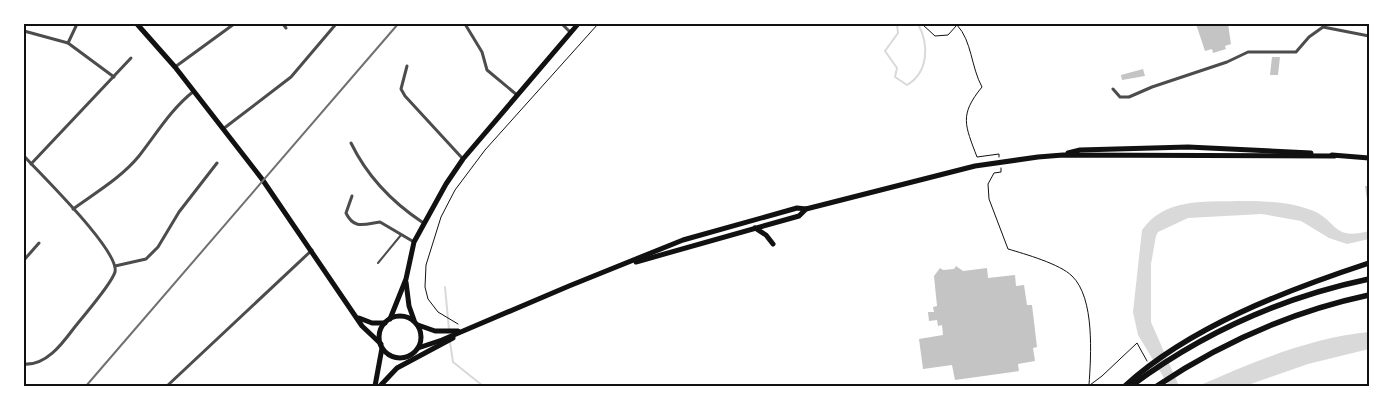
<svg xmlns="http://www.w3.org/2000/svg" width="1393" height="410" font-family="'Exo 2',sans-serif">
<rect width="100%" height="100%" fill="#fff"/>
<g fill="#d9d9d9">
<path d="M1237,201C1262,201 1287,201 1311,210C1338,220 1331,241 1369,231V239L1347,244L1329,238L1301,221L1262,214L1188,218L1158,232L1156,236L1151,264V322L1179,386H1169L1138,335L1133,312L1142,230C1165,198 1203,202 1237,201Z"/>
<path d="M1369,332V349L1308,364L1245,386H1198C1253,362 1309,338 1369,332Z"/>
</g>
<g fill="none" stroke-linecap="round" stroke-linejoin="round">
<g stroke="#d9d9d9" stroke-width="2">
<path d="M897,24L898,33L885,51L897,68L895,77L907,85C929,72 929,44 918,24"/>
<path d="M445,287L449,330"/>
<path d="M450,342L453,362L483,386"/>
</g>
</g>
<g fill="#c4c4c4">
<path d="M1196,24H1228L1231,44L1225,46L1226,49L1213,53L1212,49L1205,51Z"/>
<path d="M1272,57H1280L1278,75H1270Z"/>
<path d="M1143,69L1145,76L1122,80L1121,75Z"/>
<path d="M1365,186H1369V206H1368Z"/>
<path d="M956,266L963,271L987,268L988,278L1015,275L1016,286L1024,285L1027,305H1032L1037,347L1033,348L1035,361L1018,364L1019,371L955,380L952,365L923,369L919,339L943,335L942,325L938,326L937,320L929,321L928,312H934L933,307L937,306L934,276L940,268L943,270L954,269Z"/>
</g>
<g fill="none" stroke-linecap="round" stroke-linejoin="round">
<g stroke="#111" stroke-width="1">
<path d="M922,24L935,36L948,35L957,25C972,41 971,67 982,87C959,115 965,125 977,157L999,154V157"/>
<path d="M1001,168V172L994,173L988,184L989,199L1008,249C1025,254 1060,264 1072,276C1095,298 1091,356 1089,385"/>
<path d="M458,324L438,312L428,299L425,287L426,265L441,217L455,190L485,150L598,24"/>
<path d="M1090,385L1102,376L1137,343L1147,361"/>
</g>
<path stroke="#4c4c4c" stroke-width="2" d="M378,263L401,235"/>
<g stroke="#4c4c4c" stroke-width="3">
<path d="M283,24L286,28"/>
<path d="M465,24L482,52L487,70L517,95"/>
<path d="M562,24L570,32"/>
<path d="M24,31L68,43L114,77"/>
<path d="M68,43L77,24"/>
<path d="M407,66L401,89L405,96L463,159"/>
<path d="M175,67L234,24"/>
<path d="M1113,89L1120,97H1129L1152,87L1227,62L1248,52H1296L1309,37L1323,27L1369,36"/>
<path d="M223,129L291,77L336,24"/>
<path d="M351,143C367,176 392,202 422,222"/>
<path d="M24,156C40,174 120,251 115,272C111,285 84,315 74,328C62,344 46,366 24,364"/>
<path d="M31,164L131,58"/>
<path d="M352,196L346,213C354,230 365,224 380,222L414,242"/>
<path d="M73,209C95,193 122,177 139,156C157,133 171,109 194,91"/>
<path d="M24,260L39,243"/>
<path d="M115,266L146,259L158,247L179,212L217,163"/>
<path d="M167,386L312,250"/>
</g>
<g stroke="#111" stroke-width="5">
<path d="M137,24L175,67L262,179L362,326L381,344"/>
<path d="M1068,153L1080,150L1188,147L1311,153"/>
<path d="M1332,155L1369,158"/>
<path d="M755,228L766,235L773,244"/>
<path d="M636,262L799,216L806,209"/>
<path d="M406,282L409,306L414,320"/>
<circle cx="400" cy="337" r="21"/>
<path d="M359,318L372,323H385"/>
<path d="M390,319L406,279L414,242L446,184L463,159L578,24"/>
<path d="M418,325L435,331H458"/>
<path d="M418,348L442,340L569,286L683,240L797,208L806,209L975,166L1038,157L1063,155L1335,156"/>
<path d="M375,386L382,348"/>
<path d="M380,386L397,368L453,338"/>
</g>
<g stroke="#111" stroke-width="5.5">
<path d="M1125,386C1189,327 1287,290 1369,263"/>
<path d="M1131,386C1201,334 1283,297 1369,279"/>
<path d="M1157,386C1221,343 1294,311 1369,295"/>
</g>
<path stroke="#707070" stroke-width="2" d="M86,386L398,24"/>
</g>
<rect width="1393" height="410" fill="none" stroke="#ffffff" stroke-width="50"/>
<rect x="25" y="25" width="1343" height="360" fill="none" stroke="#111" stroke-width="2"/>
</svg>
